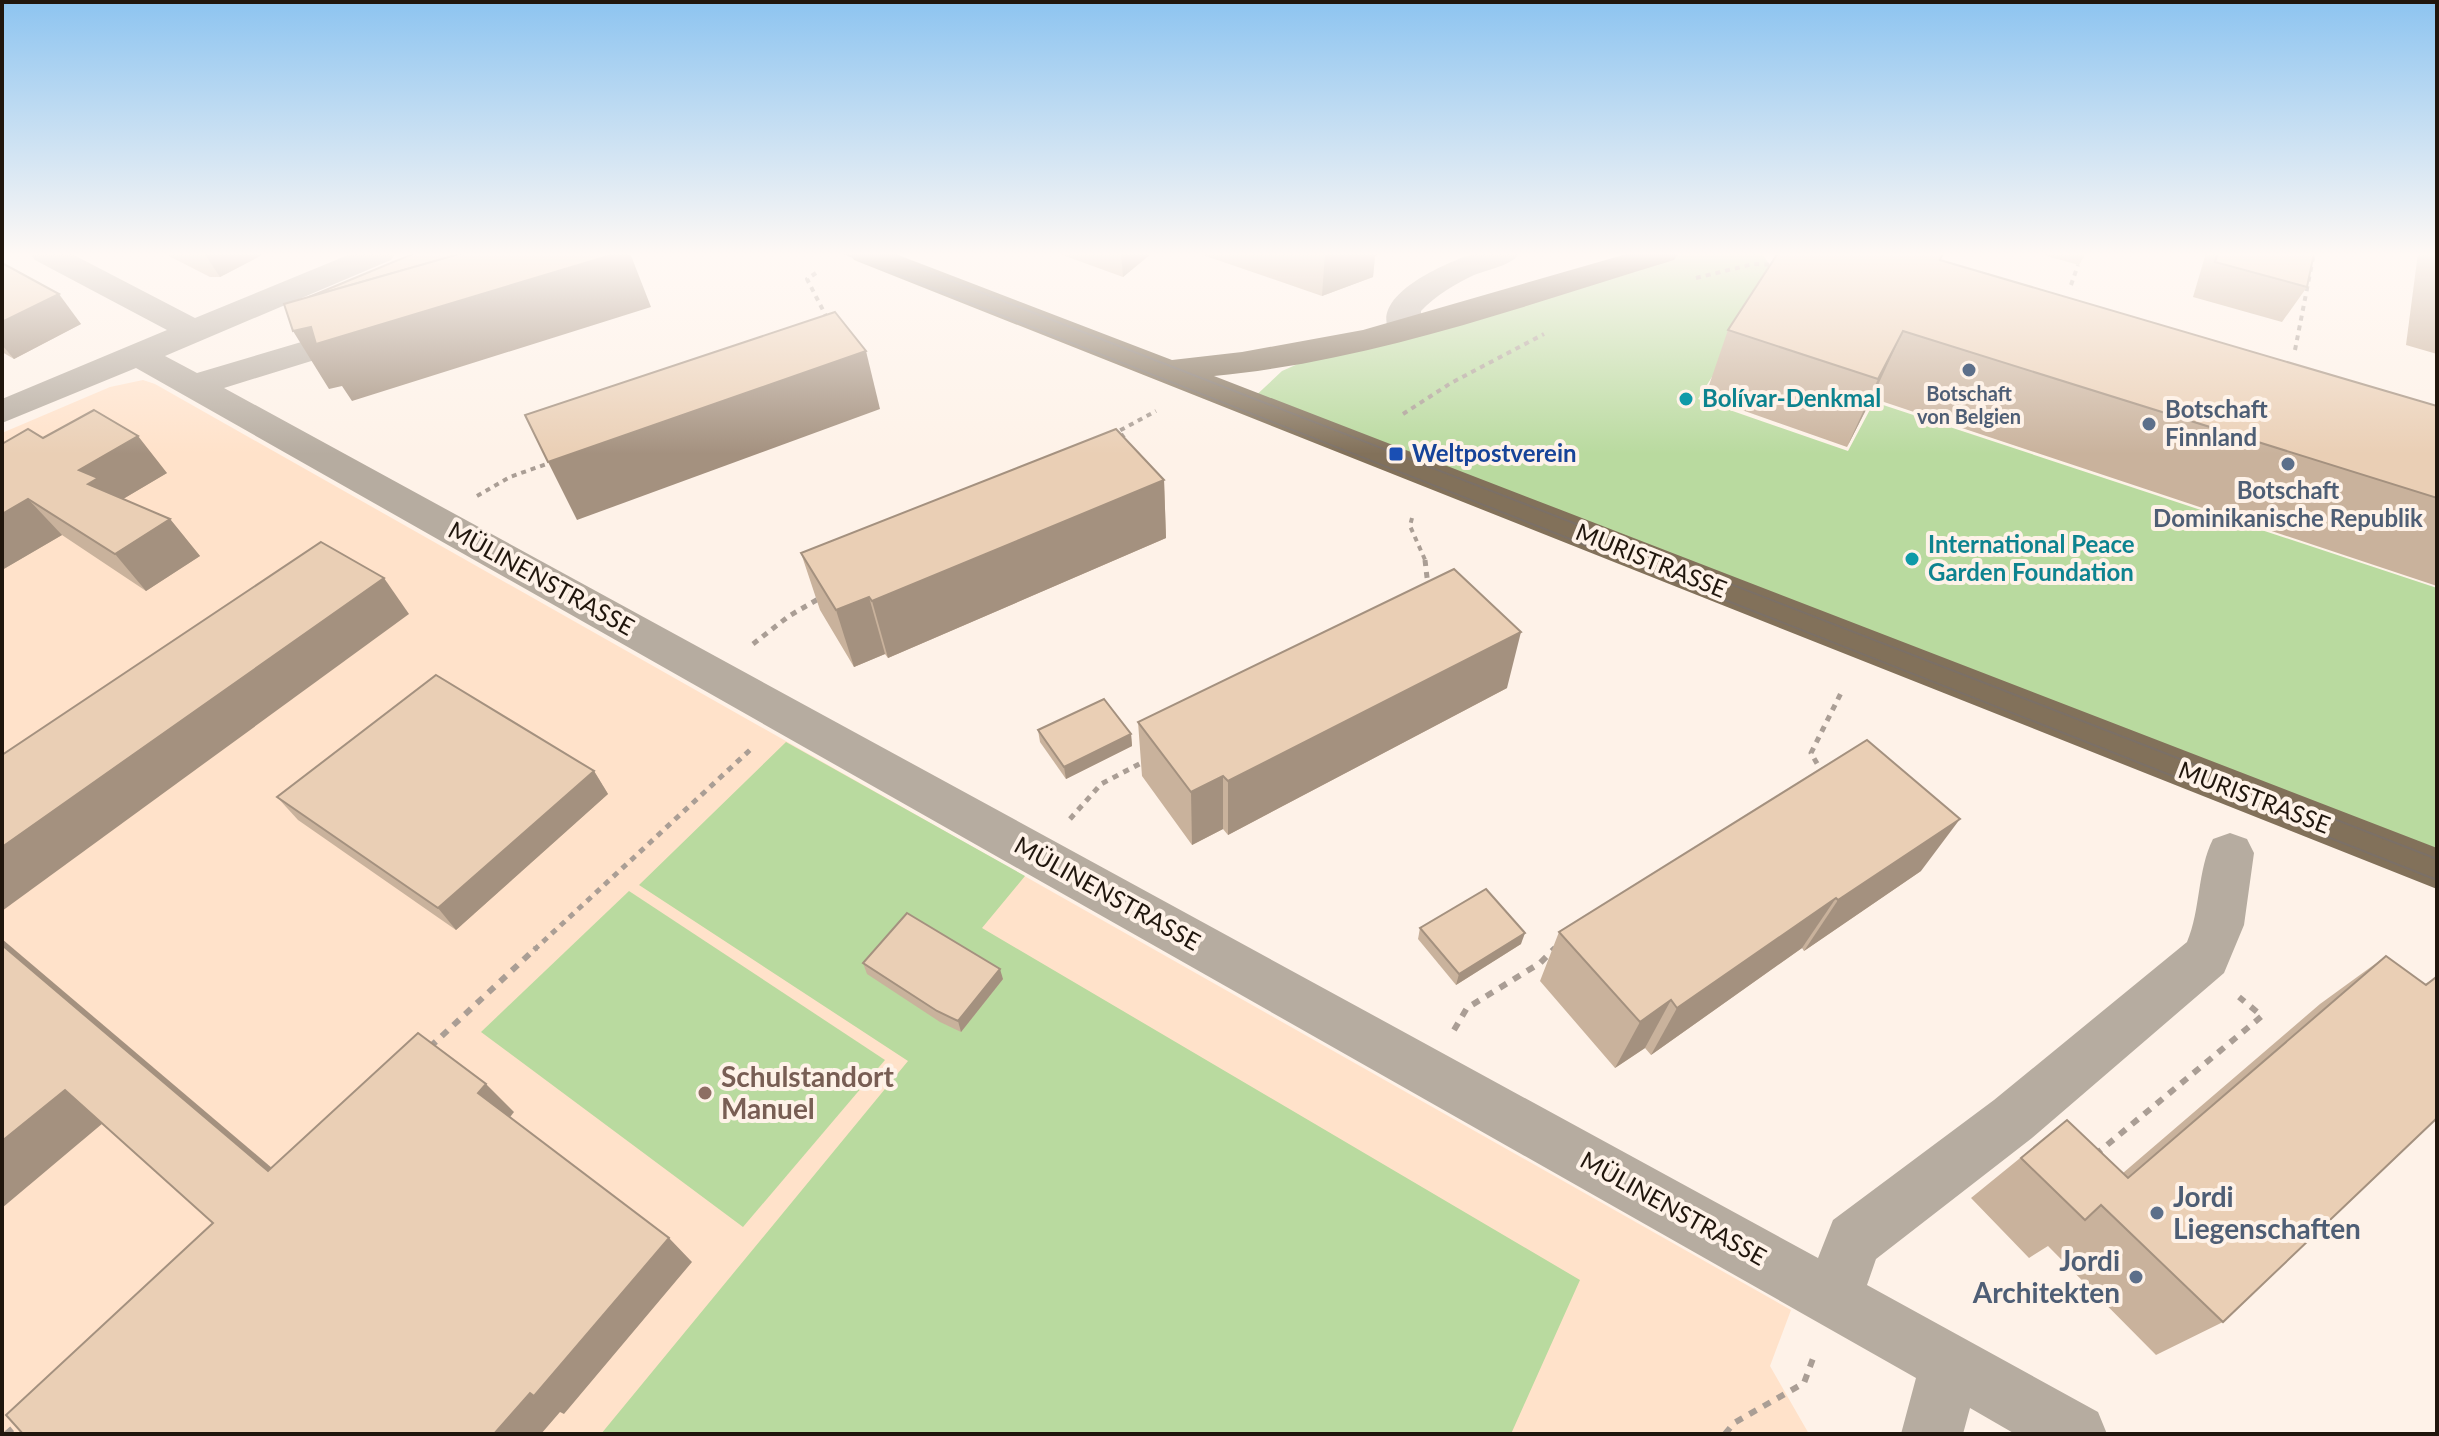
<svg xmlns="http://www.w3.org/2000/svg" width="2439" height="1436" font-family="Lato,sans-serif">
<rect width="100%" height="100%" fill="#fef2e8"/>
<path fill="#ffe2ca" d="M143,380L155,384L1791,1310L1770,1366L1809,1434H2V433L110,387Z"/>
<g fill="#b9da9f">
<path d="M1686,253H1762L1776,276L1698,399L1848,451L1874,402L2437,588V859L1250,401L1282,371L1300,363L1418,326Z"/>
<path d="M786,742L1025,876L982,928L1580,1280L1511,1434H601L908,1061L639,885Z"/>
<path d="M629,891L885,1060L743,1227L481,1032Z"/>
</g>
<g fill="none" stroke-linecap="round" stroke-linejoin="round">
<g stroke="#aa9e95" stroke-width="4" stroke-dasharray="5 5" stroke-linecap="butt">
<path d="M816,273L807,279L827,318"/>
<path d="M1696,278L1753,264L1776,265"/>
<path d="M2071,285L2078,265"/>
<path d="M2295,350L2314,253"/>
<path d="M1403,414L1451,383L1544,334"/>
<path d="M1124,438L1119,431L1156,411"/>
<path d="M477,496L510,477L552,462"/>
<path d="M1412,518L1410,526L1426,562"/>
</g>
<g stroke="#aa9e95" stroke-width="5" stroke-dasharray="6 6" stroke-linecap="butt">
<path d="M1425,560L1428,586"/>
<path d="M753,644L789,616L820,598"/>
<path d="M1823,774L1811,753L1841,693"/>
<path d="M1070,819L1101,784L1147,760"/>
<path d="M534,950L751,749"/>
<path d="M1553,950L1556,947"/>
</g>
<g stroke="#aa9e95" stroke-width="6" stroke-dasharray="8 8" stroke-linecap="butt">
<path d="M1454,1030L1467,1008L1540,963L1555,948"/>
<path d="M430,1047L536,948"/>
<path d="M2095,1155L2262,1016L2239,997"/>
<path d="M6,1434L18,1424"/>
<path d="M1725,1434L1734,1423L1804,1383L1815,1353"/>
</g>
<g fill="#b6aca0" fill-rule="evenodd">
<path d="M30,253H70L195,318L353,253H396L391,260L165,356L197,373L352,327L364,324L376,327L381,334L376,341L224,388L1818,1258L1833,1220L1994,1100L2187,942C2201,909 2197,871 2213,839L2230,833L2247,839L2254,853L2244,925L2224,973L2032,1138L1876,1259L1867,1285L2098,1412L2107,1434H2015L1970,1408L1963,1434H1901L1916,1378L136,368L2,423V399L167,330L35,260Z"/>
<path d="M1474,253H1520C1511,266 1489,269 1474,275C1455,284 1436,295 1421,311V329L1416,336L1404,339L1392,336C1364,296 1447,263 1474,253Z"/>
</g>
<path fill="#82715a" fill-rule="evenodd" d="M849,253H893L1172,360L1242,352L1363,330L1630,253H1679L1674,260C1523,306 1372,361 1214,376L2437,848V889L854,260Z"/>
<g stroke="#7b7067" stroke-width="2">
<path d="M843,253L2437,880"/>
<path d="M880,253L2437,859"/>
</g>
</g>
<g fill="#c9b29c">
<path d="M167,253H266L220,277H210L169,256Z"/>
<path d="M1057,253H1152L1123,277Z"/>
<path d="M1197,253H1385L1375,256L1373,277L1322,296Z"/>
<path d="M2036,253H2086L2079,265Z"/>
<path d="M2206,253H2314L2307,287L2282,322L2193,297Z"/>
<path d="M2418,253H2437V354L2406,345Z"/>
<path d="M1940,260L2437,406V586L1872,398L1847,447L1705,397L1728,330Z"/>
<path d="M2,263L81,324L14,359L2,352Z"/>
<path d="M43,438L167,473L123,499L170,519L200,556L146,591L62,535L2,570V444Z"/>
<path d="M1164,480L1166,538L888,658L885,654L854,667L820,610L801,553Z"/>
<path d="M1507,688L1228,835L1223,829L1192,845L1142,776L1138,722Z"/>
<path d="M1038,730L1131,734L1132,746L1066,779L1040,742Z"/>
<path d="M594,771L608,794L456,930L298,820L277,797Z"/>
<path d="M1921,871L1804,951L1802,948L1651,1055L1645,1048L1615,1068L1540,981L1559,932Z"/>
<path d="M1420,928L1521,944L1456,985L1418,939Z"/>
<path d="M2386,956L2425,984L2435,978L2223,1322L2156,1355L2048,1246L2029,1258L1971,1198L2067,1120L2123,1173L2320,1004Z"/>
<path d="M863,963L1003,979L961,1032L940,1022L867,974Z"/>
</g>
<g fill="#a4917f">
<path d="M204,253H266L220,277Z"/>
<path d="M618,253H630L651,307L352,401L342,386L329,389L293,331Z"/>
<path d="M1121,253H1152L1123,277Z"/>
<path d="M1325,253H1385L1375,256L1373,277L1322,296Z"/>
<path d="M59,294L81,324L14,359L2,345V322Z"/>
<path d="M1903,331L1872,398L1847,447L1878,379Z"/>
<path d="M866,351L880,409L577,520L548,462Z"/>
<path d="M138,436L167,473L118,502L119,520L79,470Z"/>
<path d="M1164,480L1166,538L888,658L872,601Z"/>
<path d="M28,499L62,535L2,570V514Z"/>
<path d="M170,519L200,556L146,591L115,554Z"/>
<path d="M384,578L409,614L2,911V847Z"/>
<path d="M869,597L885,654L854,667L836,610Z"/>
<path d="M1521,632L1507,688L1228,835V781Z"/>
<path d="M1131,734L1132,746L1066,779L1064,767Z"/>
<path d="M594,771L608,794L456,930L438,908Z"/>
<path d="M1223,776V829L1192,845L1191,792Z"/>
<path d="M1960,819L1921,871L1804,951L1838,900Z"/>
<path d="M1836,898L1802,948L1651,1055L1677,1008Z"/>
<path d="M1525,933L1521,944L1456,985L1459,974Z"/>
<path d="M2,939L306,1197L268,1171L2,945Z"/>
<path d="M1000,969L1003,979L961,1032L958,1021Z"/>
<path d="M1671,1000L1645,1048L1615,1068L1640,1022Z"/>
<path d="M486,1084L514,1112L507,1121L478,1093Z"/>
<path d="M65,1090L109,1118L2,1208V1141Z"/>
<path d="M669,1238L692,1262L564,1414L560,1412L541,1434H494Z"/>
</g>
<g fill="#eacfb5" stroke="#a4917f" stroke-width="2">
<path d="M415,253H463L309,297Z"/>
<path d="M463,253H618L316,344L311,327L293,331L284,304Z"/>
<path d="M1778,253H1943L1940,260L2437,406V498L1903,331L1878,379L1728,330Z"/>
<path d="M2218,253H2314L2307,287L2215,262Z"/>
<path d="M2,263L59,294L2,322Z"/>
<path d="M835,312L866,351L548,462L525,415Z"/>
<path d="M94,410L138,436L79,470L98,478L88,484L170,519L115,554L28,499L2,514V444L28,429L43,438Z"/>
<path d="M1116,429L1164,480L872,601L869,597L836,610L801,553Z"/>
<path d="M321,542L384,578L2,847V755Z"/>
<path d="M1454,569L1521,632L1228,781L1223,776L1191,792L1138,722Z"/>
<path d="M436,675L594,771L438,908L277,797Z"/>
<path d="M1104,699L1131,734L1064,767L1038,730Z"/>
<path d="M1867,740L1960,819L1838,900L1836,898L1677,1008L1671,1000L1640,1022L1559,932Z"/>
<path d="M1486,889L1525,933L1459,974L1420,928Z"/>
<path d="M907,913L1000,969L958,1021L937,1011L863,963Z"/>
<path d="M2,945L268,1171L418,1033L486,1084L478,1093L669,1238L534,1396L530,1393L494,1434H23L6,1415L213,1223L65,1090L2,1141Z"/>
<path d="M2386,956L2426,985L2435,978L2437,979V1118L2223,1322L2101,1205L2085,1220L2021,1158L2067,1120L2128,1178Z"/>
</g>
<linearGradient id="sky" x2="0" y2="1"><stop stop-color="#8dc4f0"/><stop offset="0.56" stop-color="#fff9f5"/><stop offset="1" stop-color="#fff9f5" stop-opacity="0"/></linearGradient>
<rect width="2439" height="454" fill="url(#sky)"/>
<g fill="#5c6f8a" stroke="#fef2e8" stroke-width="3">
<circle cx="1969" cy="370" r="8"/>
<circle cx="2149" cy="424" r="8"/>
<circle cx="2288" cy="464" r="8"/>
<circle cx="2157" cy="1213" r="8"/>
<circle cx="2136" cy="1277" r="8"/>
</g>
<g fill="#0f9aa8" stroke="#fef2e8" stroke-width="3">
<circle cx="1686" cy="399" r="8"/>
<circle cx="1912" cy="559" r="8"/>
</g>
<rect fill="#1a4fb4" stroke="#fef2e8" stroke-width="3" x="1388" y="446" width="16" height="16" rx="4"/>
<circle fill="#8d6e63" stroke="#fef2e8" stroke-width="3" cx="705" cy="1093" r="8"/>
<g text-anchor="middle" stroke-width="8" stroke-linejoin="round" paint-order="stroke">
<g font-size="20" font-weight="bold" fill="#4e5e75" stroke="#fef2e8">
<text x="1969" y="401">Botschaft<tspan x="1969" dy="23">von Belgien</tspan></text>
</g>
<g font-size="24" font-weight="bold" fill="#0d838f" stroke="#fef2e8" text-anchor="start">
<text x="1702" y="407">Bolívar-Denkmal</text>
<text x="1928" y="553">International Peace<tspan x="1928" dy="28">Garden Foundation</tspan></text>
</g>
<g font-size="24" font-weight="bold" fill="#4e5e75" stroke="#fef2e8" text-anchor="start">
<text x="2165" y="418">Botschaft<tspan x="2165" dy="28">Finnland</tspan></text>
<text x="2288" y="499" text-anchor="middle">Botschaft<tspan x="2288" dy="28">Dominikanische Republik</tspan></text>
</g>
<g font-size="24" font-weight="bold" fill="#164399" stroke="#fef2e8" text-anchor="start">
<text x="1412" y="462">Weltpostverein</text>
</g>
<g font-size="24" fill="#20160d" stroke="#fef2e8">
<text transform="translate(1651 561) rotate(22)" y="8">MURISTRASSE</text>
<text transform="translate(541 579) rotate(29)" y="8">MÜLINENSTRASSE</text>
<text transform="translate(2254 798) rotate(21)" y="8">MURISTRASSE</text>
<text transform="translate(1107 894) rotate(29)" y="8">MÜLINENSTRASSE</text>
<text transform="translate(1673 1209) rotate(29)" y="8">MÜLINENSTRASSE</text>
</g>
<g font-size="28" font-weight="bold" fill="#785e54" stroke="#fef2e8" text-anchor="start">
<text x="721" y="1087">Schulstandort<tspan x="721" dy="32">Manuel</tspan></text>
</g>
<g font-size="28" font-weight="bold" fill="#4e5e75" stroke="#fef2e8" text-anchor="start">
<text x="2173" y="1207">Jordi<tspan x="2173" dy="32">Liegenschaften</tspan></text>
<text x="2120" y="1271" text-anchor="end">Jordi<tspan x="2120" dy="32">Architekten</tspan></text>
</g>
</g>
<rect width="2439" height="1436" fill="none" stroke="#20160d" stroke-width="8"/>
</svg>
